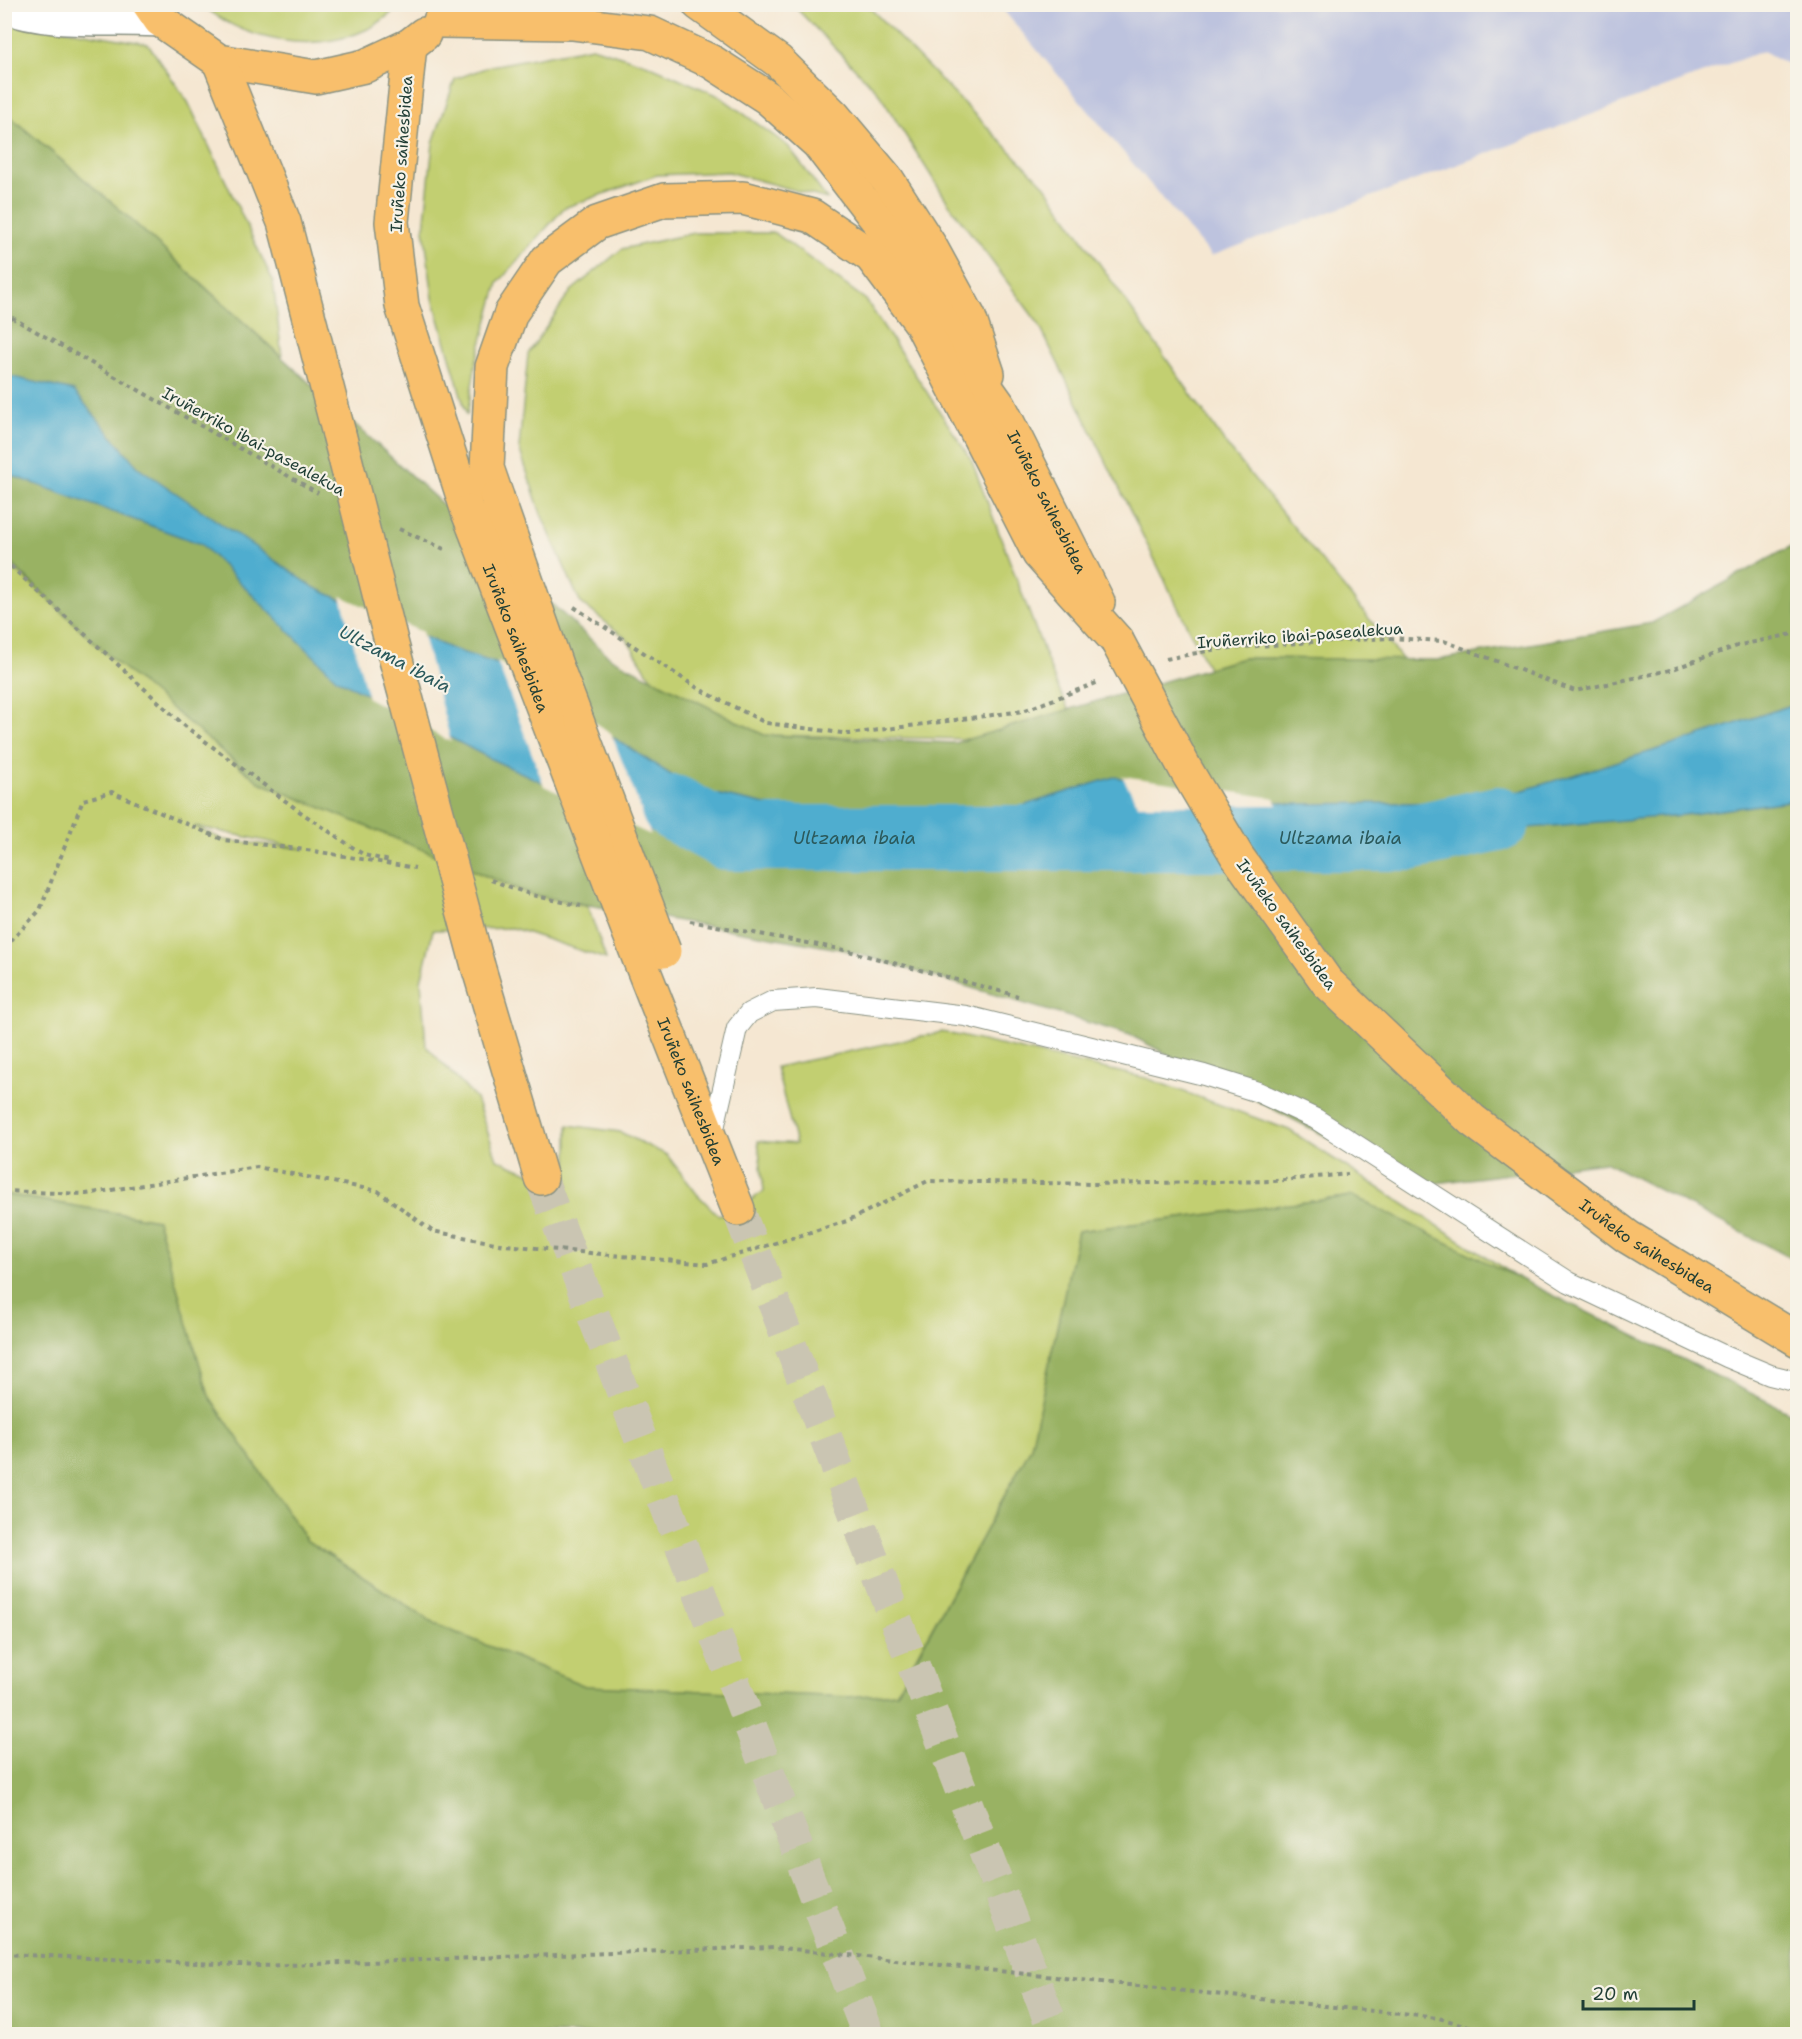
<svg xmlns="http://www.w3.org/2000/svg" width="1802" height="2039" font-family="'Shantell Sans',sans-serif">
<rect width="100%" height="100%" fill="#f7f3e8"/>
<filter id="ink" filterUnits="userSpaceOnUse"><feTurbulence type="fractalNoise" baseFrequency=".0167" numOctaves="2"/><feDisplacementMap in="SourceGraphic" scale="12" xChannelSelector="R" yChannelSelector="G"/><feConvolveMatrix kernelMatrix="1 2 1 2 8 2 1 2 1" color-interpolation-filters="sRGB"/></filter>
<filter id="wash" filterUnits="userSpaceOnUse"><feTurbulence type="fractalNoise" baseFrequency=".008" numOctaves="4" result="noise"/><feDisplacementMap in="SourceGraphic" scale="24" xChannelSelector="R" yChannelSelector="G"/><feGaussianBlur stdDeviation="1.35" result="paint"/><feColorMatrix in="noise" values="0 0 0 0 0 0 0 0 0 0 0 0 0 0 0 0 0 1.4 0 .05"/><feComposite in="paint" operator="in"/></filter>
<g filter="url(#wash)">
<rect width="100%" height="100%" fill="#f5e7d2"/>
<path fill="#bdc3de" d="M999,5H1797V69L1763,51L1211,256Z"/>
<g fill="#c2cf71" stroke="#708652" stroke-width="1.5" fill-rule="evenodd">
<path d="M202,5H401C392,12 382,21 372,27C316,55 248,43 202,5Z"/>
<path d="M793,5H867L1045,186L1228,447L1403,660L1243,658L1208,668L1038,323L949,204L878,92Z"/>
<path d="M4,19L148,44L188,102L273,281L282,357L117,207L5,112Z"/>
<path d="M592,47L646,64L719,96L788,146L827,199L728,172L657,175L564,208L498,283L476,362L467,416L433,298L424,229L433,143L455,79L491,66Z"/>
<path d="M694,233H775L866,300L971,459L1057,686L1069,710L970,739L764,735L651,678L627,639L580,602L541,514L519,448L528,354L571,291L622,249Z"/>
<path d="M4,560L247,773L500,882L588,907L606,959L513,928L433,930L421,981L426,1046L476,1099L497,1159L542,1178L568,1162V1125L620,1132L667,1155L697,1194L718,1215L738,1209L764,1191L758,1141L796,1144L776,1067L942,1032L1146,1078L1289,1130L1525,1282L1353,1196L1078,1231L1031,1447L896,1693L849,1697L585,1686L435,1624L307,1541L209,1396L157,1220L5,1194ZM194,826L304,849L224,840Z"/>
</g>
<g fill="#99b263" stroke="#5c784c" stroke-width="1.5">
<path d="M4,112L117,207L611,658L764,735L955,743L1243,658L1437,660L1652,623L1797,543V1261L1605,1162L1420,1185L1130,1035L845,950L532,895L259,782L103,651L12,564L5,561Z"/>
<path d="M4,1194L157,1220L209,1396L307,1541L435,1624L585,1686L849,1697L897,1693L1031,1447L1078,1231L1353,1196L1797,1416V2034H5Z"/>
</g>
<path fill="#50adcf" stroke="#387582" stroke-width="1.5" d="M4,375L74,391L138,467L315,588L452,649L501,665L693,789L771,806H1022L1114,777L1292,804L1484,802L1672,745L1797,703V800L1684,815L1410,838H756L700,854L491,759L337,679L201,544L5,473Z"/>
<g fill="#f5e7d2">
<path d="M341,596L422,632L451,742L368,698Z"/>
<path d="M497,661L611,733L651,835L544,786Z"/>
<path d="M1122,776L1274,798L1300,841H1158Z"/>
</g>
<g fill="none" stroke-linecap="round" stroke-linejoin="round">
<path stroke="#50adcf" stroke-width="66" id="s1" d="M674,808L729,838H1409L1498,819"/>
</g>
</g>
<g filter="url(#ink)">
<g fill="none" stroke-linecap="round" stroke-linejoin="round">
<g stroke="#cac5b2" stroke-width="33" stroke-dasharray="33 16" stroke-linecap="butt">
<path d="M541,1178L868,2034"/>
<path d="M738,1209L1055,2034"/>
</g>
<defs>
<path id="service" d="M712,1137L737,1028L749,1013L773,1001L817,998L966,1016L1204,1075L1258,1092L1316,1119L1569,1282L1727,1357L1770,1375L1798,1382"/>
<path id="tertiary" d="M4,6C49,24 111,17 160,20"/>
<g id="trunk">
<path d="M149,4L160,20L219,61L316,77L365,66L410,45L424,34"/>
<path d="M699,4L778,61L834,116L887,179L930,246L969,317L988,374"/>
<path id="s2" d="M440,21L572,23L650,33L712,62L768,98L818,143L901,251L951,338L1000,407L1098,602"/>
<path d="M410,45L392,222L402,306L468,512"/>
<path d="M219,61L284,222L339,434"/>
<path d="M497,497L487,468L492,367L511,313L547,260L597,223L664,200L743,198L812,216L871,256L921,323L1039,554L1117,641"/>
<path id="s3" d="M640,961L738,1209"/>
<path d="M478,966L541,1178"/>
<path id="s4" d="M1327,982L1472,1120L1628,1237L1798,1340"/>
</g>
</defs>
<use href="#service" stroke="#8a9283" stroke-width="22"/>
<use href="#tertiary" stroke="#8a9283" stroke-width="36"/>
<use href="#trunk" stroke="#8a9283" stroke-width="36"/>
<g stroke="#8a9283" stroke-width="4" stroke-dasharray="4.5 4.5" stroke-linecap="butt">
<path d="M4,313L318,493"/>
<path d="M399,529L444,549"/>
<path d="M4,560L186,727L299,811L364,855L390,861"/>
<path d="M574,607L699,689L766,723L849,734L1023,711L1099,682"/>
<path d="M1166,659L1217,649L1312,642L1390,638L1444,641L1575,691L1670,670L1740,645L1798,633"/>
<path d="M491,880L532,895L581,906"/>
<path d="M690,921L845,950L1018,996"/>
<path d="M4,948L40,910L83,800L112,792L224,840L314,851L415,868"/>
<path d="M4,1191L86,1194L257,1167L378,1191L432,1231L505,1245L707,1264L847,1221L928,1181L1093,1184L1274,1181L1348,1174"/>
<path d="M4,1954L261,1966L773,1947L1438,2018L1499,2034"/>
</g>
<use href="#service" stroke="#fff" stroke-width="20"/>
<use href="#tertiary" stroke="#fff" stroke-width="33"/>
<use href="#trunk" stroke="#f8bf6c" stroke-width="33"/>
<defs>
<g id="trunk-bridge">
<path d="M339,434L392,645L478,966"/>
<path d="M497,497L556,665L664,951"/>
<path id="s5" d="M468,512L640,961"/>
<path d="M1117,641L1186,770L1237,856L1327,982"/>
</g>
</defs>
<use href="#trunk-bridge" stroke="#8a9283" stroke-width="36" stroke-linecap="butt"/>
<use href="#trunk-bridge" stroke="#f8bf6c" stroke-width="33"/>
</g>
</g>
<g text-anchor="middle" stroke-width="4.5" stroke-linejoin="round" paint-order="stroke">
<g font-size="16" fill="#1f3d34" stroke="#f7f3e8">
<text transform="translate(401 154) rotate(-86)" y="6">Iruñeko saihesbidea</text>
<text transform="translate(254 441) rotate(29)" y="6">Iruñerriko ibai-pasealekua</text>
<text dy="6" stroke="none"><textPath href="#s2" startOffset="840">Iruñeko saihesbidea</textPath></text>
<text transform="translate(1300 635) rotate(-4)" y="6">Iruñerriko ibai-pasealekua</text>
<text dy="6" stroke="none"><textPath href="#s5" startOffset="135">Iruñeko saihesbidea</textPath></text>
<text transform="translate(1287 924) rotate(54)" y="6">Iruñeko saihesbidea</text>
<text dy="6" stroke="none"><textPath href="#s3" startOffset="140">Iruñeko saihesbidea</textPath></text>
<text dy="6" stroke="none"><textPath href="#s4" startOffset="416">Iruñeko saihesbidea</textPath></text>
</g>
<g font-size="18" font-style="italic" fill="#2b595b" stroke="#f7f3e8">
<text transform="translate(395 659) rotate(28)" y="6">Ultzama ibaia</text>
<text dy="6" stroke="none"><textPath href="#s1" startOffset="188">Ultzama ibaia</textPath></text>
<text dy="6" stroke="none"><textPath href="#s1" startOffset="674">Ultzama ibaia</textPath></text>
</g>
</g>
<rect width="1802" height="2039" fill="none" stroke="#f7f3e8" stroke-width="24"/>
<path d="M1583 2000v9h111v-9" fill="none" stroke="#1f3d34" stroke-width="3"/>
<text x="1592" y="2000" font-size="18" fill="#1f3d34" stroke="#f7f3e8" stroke-width="4.5" paint-order="stroke">20 m</text>
</svg>
